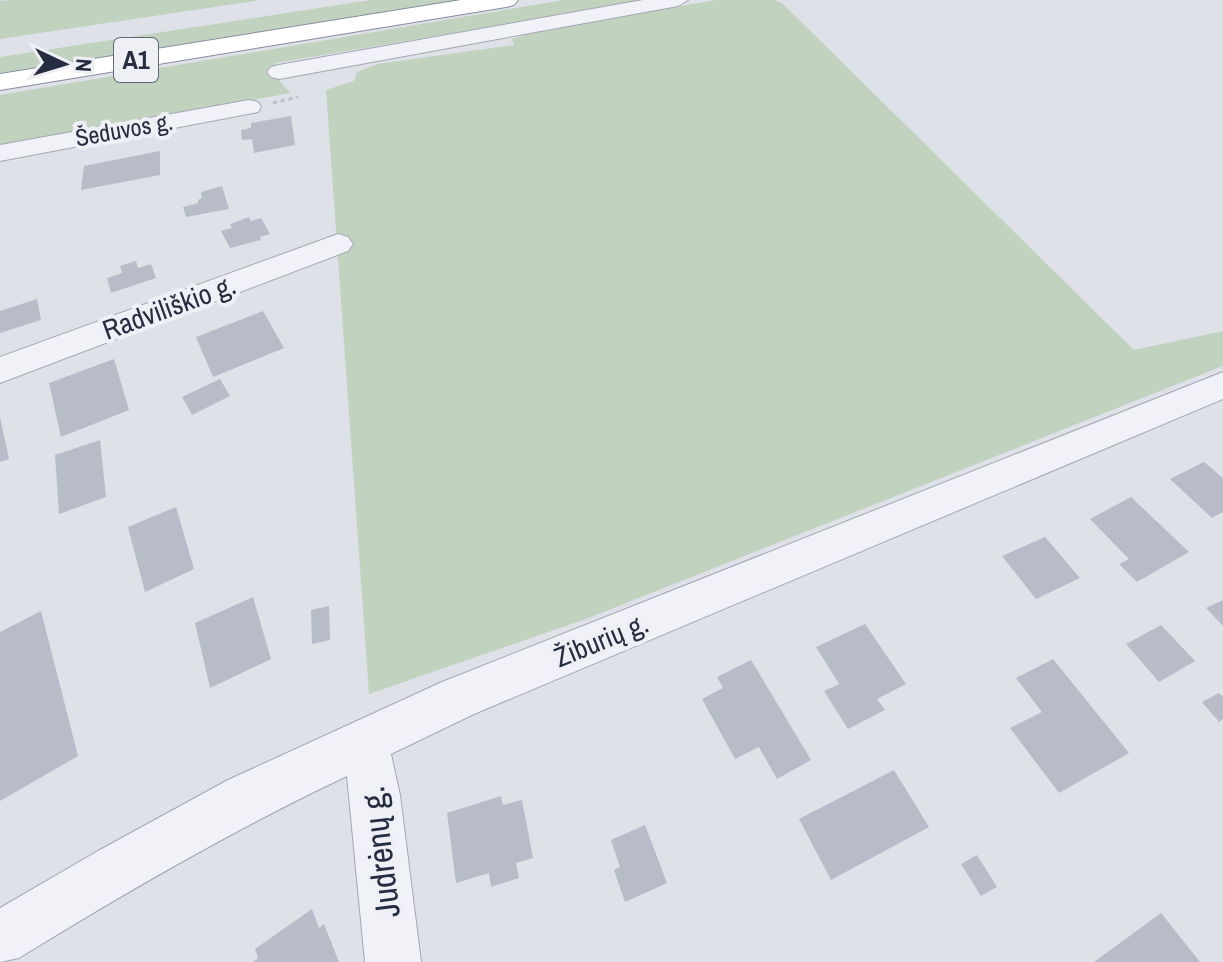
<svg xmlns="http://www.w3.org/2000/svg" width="1223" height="962" font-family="'Archivo Narrow',sans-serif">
<rect width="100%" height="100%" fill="#dee1e8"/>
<g fill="#c1d3bf">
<path d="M13,0H261L0,39V1Z"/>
<path d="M371,0H459L0,73V57Z"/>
<path d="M563,0H646L276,63L280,82L291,93L0,146V95Z"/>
<path d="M716,0H775L782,3L1134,350L1223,331V366L586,619L369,694L326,90L354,81L357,72L377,64L514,45L512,39L545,29Z"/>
</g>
<g fill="#b8bcc8">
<path d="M291,116L295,145L254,153L252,139L242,140L241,130L251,128V123Z"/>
<path d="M160,151V175L81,190L84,166Z"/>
<path d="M222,186L229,209L186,217L183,207L198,203V200L202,198L201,192Z"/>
<path d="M249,217L251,221L261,218L270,234L260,237L261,240L230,248L221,231L232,228L230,224Z"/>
<path d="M136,261L138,268L151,264L156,278L111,293L107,278L122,273L120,266Z"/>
<path d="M37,299L41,320L0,333V311Z"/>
<path d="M263,311L284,348L213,377L196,337Z"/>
<path d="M114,359L129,410L61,437L49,383Z"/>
<path d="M220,379L230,396L192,415L182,397Z"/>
<path d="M0,417L9,459L0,462Z"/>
<path d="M100,440L106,497L59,514L55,455Z"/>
<path d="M1204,462L1223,478V512L1212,518L1170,479Z"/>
<path d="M1131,497L1189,552L1137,582L1119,564L1129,559L1090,519Z"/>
<path d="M176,507L194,569L145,592L128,527Z"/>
<path d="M1045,537L1080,578L1036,599L1002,556Z"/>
<path d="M253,597L271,659L210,688L195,623Z"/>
<path d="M1223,600V626L1206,608Z"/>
<path d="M329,606L330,640L312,644L311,610Z"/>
<path d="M41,611L78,756L0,801V632Z"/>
<path d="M865,624L906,684L877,699L885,710L848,729L824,691L839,684L816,647Z"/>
<path d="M1161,625L1195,661L1159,682L1126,644Z"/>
<path d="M1053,659L1129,753L1059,793L1010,728L1042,712L1016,678Z"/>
<path d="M751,660L811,760L777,779L759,747L735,759L702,699L723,688L717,677Z"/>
<path d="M1219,693L1223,697V719L1219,722L1202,702Z"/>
<path d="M894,770L929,827L831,880L799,819Z"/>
<path d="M501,796L503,805L522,800L533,858L516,863L519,878L491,887L489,873L456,883L447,813Z"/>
<path d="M645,825L667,883L625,902L614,870L620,867L611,840Z"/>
<path d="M977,855L997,887L981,896L961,864Z"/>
<path d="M312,909L319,928L324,924L339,962H253L258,958L255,949Z"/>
<path d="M1161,913L1200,962H1094Z"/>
</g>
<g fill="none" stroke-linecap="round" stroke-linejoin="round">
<defs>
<g id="street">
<path d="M643,0H688L678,6L279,79L271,77L267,72L271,67L279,65Z"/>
<path d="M249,100L258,102L261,107L258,112L0,161V145Z"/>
<path d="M338,234L348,237L353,244L348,251L0,383V357Z"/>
<path d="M1223,372V399L474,714L391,754L400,795L421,962H365L347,776C233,830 126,892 19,958L0,962V908L98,851L228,780L442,682Z"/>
</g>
<path id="highway" d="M461,0H518L514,5L506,7L0,90V74Z"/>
</defs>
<use href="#street" stroke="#a3a7b2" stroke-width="2"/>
<use href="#highway" stroke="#858c9f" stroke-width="2"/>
<path stroke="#bcbfc7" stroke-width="3" stroke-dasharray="4 4" stroke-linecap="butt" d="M273,103L298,97"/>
<use href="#street" fill="#f1f2f7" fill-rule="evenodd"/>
<use href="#highway" fill="#fff" fill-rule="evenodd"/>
</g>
<g text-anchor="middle" stroke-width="8" stroke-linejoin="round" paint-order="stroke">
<g font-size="24" fill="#272d40" stroke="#eef0f6">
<text transform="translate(124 130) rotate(-10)" y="8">Šeduvos g.</text>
</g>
<rect fill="#eef0f6" stroke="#636877" stroke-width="2" x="114" y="38" width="44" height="44" rx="6"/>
<g font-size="26" font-weight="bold" fill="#272d40">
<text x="136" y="69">A1</text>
</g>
<g font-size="28" fill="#272d40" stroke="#eef0f6">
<text transform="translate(169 307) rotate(-20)" y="10">Radviliškio g.</text>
<text transform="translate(601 640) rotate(-22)" y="10">Žiburių g.</text>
</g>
<g font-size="34" fill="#272d40" stroke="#eef0f6">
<text transform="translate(380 852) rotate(-97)" y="12">Judrėnų g.</text>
</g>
</g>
<g transform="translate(64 64) rotate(94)" stroke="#eef0f6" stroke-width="6" paint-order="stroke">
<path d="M0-6L14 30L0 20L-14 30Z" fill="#272d40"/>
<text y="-12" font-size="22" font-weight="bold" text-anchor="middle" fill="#272d40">N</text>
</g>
</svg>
